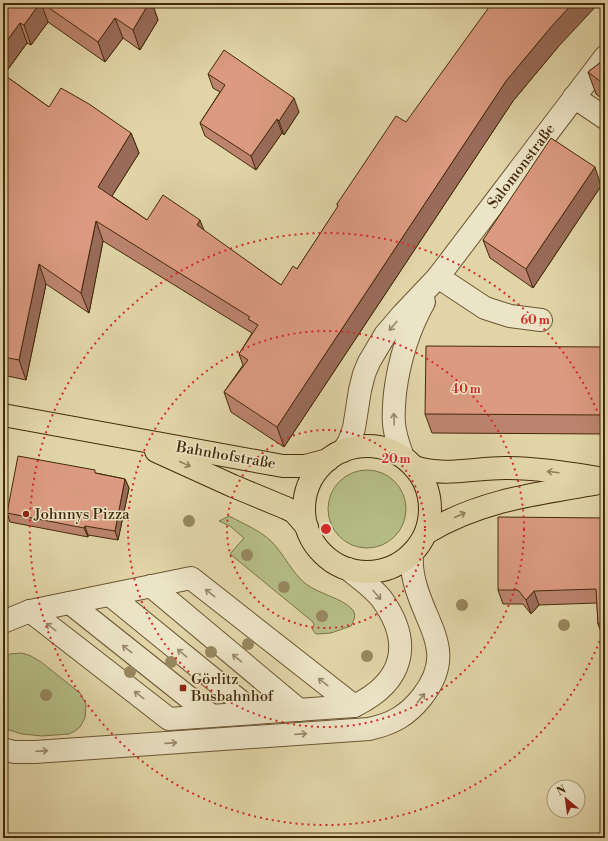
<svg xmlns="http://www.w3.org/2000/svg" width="608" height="841" font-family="'Libre Bodoni',serif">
<rect width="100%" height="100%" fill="#e1d5a8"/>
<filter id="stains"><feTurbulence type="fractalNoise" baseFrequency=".005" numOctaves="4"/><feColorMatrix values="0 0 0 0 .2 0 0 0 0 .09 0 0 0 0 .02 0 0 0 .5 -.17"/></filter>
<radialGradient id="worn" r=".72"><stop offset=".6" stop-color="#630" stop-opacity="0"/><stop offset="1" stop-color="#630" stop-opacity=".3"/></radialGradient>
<g fill="#b5bd86" stroke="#7c7448">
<circle cx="367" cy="509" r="39"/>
<path d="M229,516C244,524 259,530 271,541C284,554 292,573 306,584C319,594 342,598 352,609C357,615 354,620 351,626L331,633L316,634L312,629L314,625L313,622L230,554L244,538L230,526L219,521Z"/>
<path d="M22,653L31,656L41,662L80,693L86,704L85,718L80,727L75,731L69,734L42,736L22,734L3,728V659L10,654Z"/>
</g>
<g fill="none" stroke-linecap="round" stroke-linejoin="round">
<defs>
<g id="minor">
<path d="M574,97L605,118"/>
<path d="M438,277L485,308L510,316L541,320"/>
<path d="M343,451L349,442L354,428L360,390L364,374L369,362L385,335L403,314L438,277L605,57"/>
<path d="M403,457C399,446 395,436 394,424C393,414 394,404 395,393C399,361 408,331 424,302"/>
<path d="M151,586L299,710"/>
<path d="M110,595L255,713"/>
<path d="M70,603L212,716"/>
<path d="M30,611L169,719L354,706C404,682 414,643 381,598C372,587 359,578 348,569"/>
<path d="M3,622L30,611L191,578L354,706"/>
<path d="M3,749L14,752H35L369,729C392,724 407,716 422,697C455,655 430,631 417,590C413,578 411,566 412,554"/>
</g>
<g id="major">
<path d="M3,415L283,466H305L328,460"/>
<circle cx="367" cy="509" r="63"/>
<path d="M156,451L233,486L286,508L294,512L307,527"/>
<path d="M414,467C444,477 474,468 505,468C539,468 572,474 605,479"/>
<path d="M426,533C479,501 534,494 594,484"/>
</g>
</defs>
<use href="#minor" stroke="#6b5532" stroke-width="24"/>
<use href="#major" stroke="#442a0a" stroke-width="24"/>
<use href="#minor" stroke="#ece4c6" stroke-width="22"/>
<use href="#major" stroke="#e1d5a8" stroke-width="22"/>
</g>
<g fill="#97875f">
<circle cx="189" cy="521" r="6"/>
<circle cx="247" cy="555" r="6"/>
<circle cx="284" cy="587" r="6"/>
<circle cx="462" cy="605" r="6"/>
<circle cx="322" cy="616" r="6"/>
<circle cx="564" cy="625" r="6"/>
<circle cx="248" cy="644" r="6"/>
<circle cx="211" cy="652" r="6"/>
<circle cx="367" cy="656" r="6"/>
<circle cx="171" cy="662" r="6"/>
<circle cx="130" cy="672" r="6"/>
<circle cx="46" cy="695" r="6"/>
</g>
<g fill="#bc846f" stroke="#442a0a">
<path d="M3,3H152L158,20L140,50L123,38L105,62L48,22L31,45L27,43L4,75L49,107L131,133L139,153L112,196L147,220L204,231L281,285L297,269L338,207L337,204L406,122L558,47L513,101L284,447L231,412L224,392L243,365L239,354L252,333L103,241L89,313L46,284L26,380L3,375Z"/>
<path d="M605,59V101L596,94L588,72Z"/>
<path d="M208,74L299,112L284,135L282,133L256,170L205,136L200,123L220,92L213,88Z"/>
<path d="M601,186L533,288L490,258L483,240Z"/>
<path d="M605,347V434L432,433L425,414Z"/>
<path d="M96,473L125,479L129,488L118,540L88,535V537L10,522L7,513Z"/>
<path d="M605,518V637H603L598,624L597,603L539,605L531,614L523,604H503L498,590Z"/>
</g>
<g fill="#996c5a" stroke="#442a0a">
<path d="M40,3H41L48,22L31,45L24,25Z"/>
<path d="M149,3H152L158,20L140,50L133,30Z"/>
<path d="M573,3H599L558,47L513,101L284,447L277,427L506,81L551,27Z"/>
<path d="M115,18L123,38L105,62L98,42Z"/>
<path d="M20,23L27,43L3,76V46Z"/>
<path d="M294,98L299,112L284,135L279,121Z"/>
<path d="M277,119L282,133L256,170L251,156Z"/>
<path d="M131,133L139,153L105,207L98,187Z"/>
<path d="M595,167L601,186L533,288L526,269Z"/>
<path d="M200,220L208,240L197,225Z"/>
<path d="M96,221L103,241L89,313L81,293Z"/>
<path d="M39,264L46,284L26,380L19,360Z"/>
<path d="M125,479L129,488L118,540L115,531Z"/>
<path d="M85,526L88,535V537L84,528Z"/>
<path d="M534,591L539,605L531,614L526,600Z"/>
</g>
<g fill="#db9a81" stroke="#442a0a">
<path d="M3,3H40L24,25L20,23L3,46Z"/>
<path d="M42,3H149L133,30L115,18L98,42Z"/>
<path d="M492,3H573L551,27L506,81L277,427L224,392L248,360L239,354L258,325L248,319L250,317L96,221L81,293L39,264L19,360L3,357V74L49,107L61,88L89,104L131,133L98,187L147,220L163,195L200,220L197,225L281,285L293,266L297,269L338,206L337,204L396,116L406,122Z"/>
<path d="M224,50L294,98L279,121L277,119L251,156L200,123L225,85L208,74Z"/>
<path d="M605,59V85L588,72Z"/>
<path d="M551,138L595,167L526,269L483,240Z"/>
<path d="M426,346L605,347V415L425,414Z"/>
<path d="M18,456L95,470V473L125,479L115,531L85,526L84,528L7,513Z"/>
<path d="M498,517L605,518V624H598L596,589L534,591L526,600L518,590H498Z"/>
</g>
<defs><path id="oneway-shaft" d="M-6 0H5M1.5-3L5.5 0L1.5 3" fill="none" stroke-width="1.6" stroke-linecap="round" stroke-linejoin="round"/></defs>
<g stroke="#988768">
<use href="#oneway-shaft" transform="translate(393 326) rotate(130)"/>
<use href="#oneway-shaft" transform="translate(394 419) rotate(-92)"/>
<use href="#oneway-shaft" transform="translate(210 593) rotate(-142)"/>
<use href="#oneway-shaft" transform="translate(377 595) rotate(49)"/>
<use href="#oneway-shaft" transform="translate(51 627) rotate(-142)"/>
<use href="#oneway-shaft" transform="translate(127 649) rotate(-142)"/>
<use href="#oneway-shaft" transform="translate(182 653) rotate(-141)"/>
<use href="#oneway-shaft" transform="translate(237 658) rotate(-140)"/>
<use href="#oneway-shaft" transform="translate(323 682) rotate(-142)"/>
<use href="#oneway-shaft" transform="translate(139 695) rotate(-142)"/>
<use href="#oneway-shaft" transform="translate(421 698) rotate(-51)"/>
<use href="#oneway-shaft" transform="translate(301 734) rotate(-4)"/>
<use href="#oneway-shaft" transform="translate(171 743) rotate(-4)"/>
<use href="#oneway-shaft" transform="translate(42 751) rotate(-4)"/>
</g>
<g stroke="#928059">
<use href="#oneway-shaft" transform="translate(185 464) rotate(24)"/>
<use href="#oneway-shaft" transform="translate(553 472) rotate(-173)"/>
<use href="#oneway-shaft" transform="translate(460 515) rotate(-24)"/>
</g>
<g fill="none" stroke="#d62828" stroke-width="2" stroke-dasharray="2 4">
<circle cx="326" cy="529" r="99"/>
<circle cx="326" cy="529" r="198"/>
<path d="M604 630A296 296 0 1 1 604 428"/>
</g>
<g fill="#8f2418" stroke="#ece4c6" stroke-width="1.5">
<circle cx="26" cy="514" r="4"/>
<rect x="179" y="684" width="8" height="8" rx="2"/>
</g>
<g text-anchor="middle" stroke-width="3" stroke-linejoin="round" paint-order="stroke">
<g font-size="15" fill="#442a0a" stroke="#ece4c6">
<text transform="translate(521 166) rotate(-53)" y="5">Salomonstraße</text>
<text transform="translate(226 455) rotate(10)" y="5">Bahnhofstraße</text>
</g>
<g font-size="15" fill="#442a0a" stroke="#ece4c6" text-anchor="start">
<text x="34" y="519">Johnnys Pizza</text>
<text x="191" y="684">Görlitz<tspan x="191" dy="17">Busbahnhof</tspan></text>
</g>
</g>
<circle cx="326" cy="529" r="6" fill="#d62828" stroke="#ece4c6" stroke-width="2"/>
<g font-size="12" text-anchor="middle" font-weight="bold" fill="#d62828" stroke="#ece4c6" stroke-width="3" stroke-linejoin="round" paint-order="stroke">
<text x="535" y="324">60 m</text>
<text x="466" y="393">40 m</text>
<text x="396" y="463">20 m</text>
</g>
<rect width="608" height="841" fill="none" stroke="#e1d5a8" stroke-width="16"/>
<rect x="4" y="4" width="600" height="833" fill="none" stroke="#442a0a" stroke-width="2"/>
<rect x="8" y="8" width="592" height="825" fill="none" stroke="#442a0a"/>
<g transform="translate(566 799) rotate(331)"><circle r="19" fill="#ece4c6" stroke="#a99a7b"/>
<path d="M0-3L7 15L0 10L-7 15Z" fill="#8f2418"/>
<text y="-6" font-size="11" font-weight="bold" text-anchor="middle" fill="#442a0a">N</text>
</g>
<rect width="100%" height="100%" filter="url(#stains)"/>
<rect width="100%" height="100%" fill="url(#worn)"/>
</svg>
